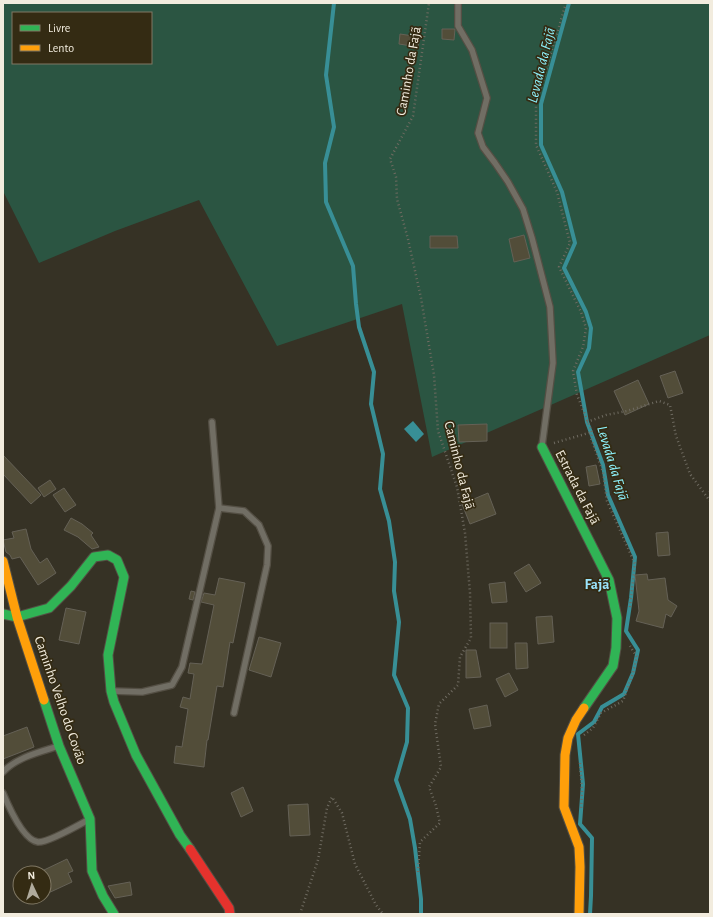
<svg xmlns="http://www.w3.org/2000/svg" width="713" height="917" font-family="'Alegreya Sans',sans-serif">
<rect width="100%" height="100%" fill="#363225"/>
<path fill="#2b5542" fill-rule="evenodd" d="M3,3H710V335L432,457L402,304L277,346L199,200L115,231L39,263L3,191ZM13,13H151V63H13Z"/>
<path fill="#388f96" d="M413,421L424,434L416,442L404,429Z"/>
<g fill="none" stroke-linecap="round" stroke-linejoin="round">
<g stroke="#388f96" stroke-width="4">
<path d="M334,3L326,75L334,127L325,163L326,202L353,266L356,304L359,327L374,372L371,404L383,454L380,489L389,521L395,562L394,591L399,622L394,675L408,708L407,742L396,780L410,819L415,848L421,899V914"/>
<path d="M569,3L541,104V145L562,192L575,243L564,268L586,312L591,328L589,348L578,372L587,422L603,465L608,495L635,557L631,598L626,631L638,650L633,673L624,694L602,707L594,722L578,734L583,784L580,824L592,838L591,896L590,914"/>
</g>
</g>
<g fill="#524d39" stroke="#656156">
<path d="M442,29H455L454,40L442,39Z"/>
<path d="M400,34L420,37L418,47L399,44Z"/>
<path d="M524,235L530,258L514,262L509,239Z"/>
<path d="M430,236H457L458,248H430Z"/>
<path d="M675,371L683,393L668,398L660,376Z"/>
<path d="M638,380L649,404L625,415L614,391Z"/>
<path d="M487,424V441L459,442L458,425Z"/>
<path d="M3,455L41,495L31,504L3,474Z"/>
<path d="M596,465L600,484L589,486L586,467Z"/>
<path d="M50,480L56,489L44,497L38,488Z"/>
<path d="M64,488L76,505L65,512L53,495Z"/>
<path d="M488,493L496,514L470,524L462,504Z"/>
<path d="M71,518L82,524L93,533L91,535L99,547L92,549L78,537L64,530Z"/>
<path d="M26,529L31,549L40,563L47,558L56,573L38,585L20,557L12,559L10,555L6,552L3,540L14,538L12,532Z"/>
<path d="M668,532L670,555L658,556L656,533Z"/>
<path d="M529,564L541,583L526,592L514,573Z"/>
<path d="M647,574L648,580L665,578L668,600L677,606L671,617L666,614L663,628L636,621L639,611L635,575Z"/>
<path d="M219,578L245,583L233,643L230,642L223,687L217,686L208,740H207L204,767L174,763L176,746L182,747L188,709L180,707L183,697L190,699L194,674L188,673L190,663L202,664L214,605L201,602L204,593L215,595Z"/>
<path d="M505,582L507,602L492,603L489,584Z"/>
<path d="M191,591L195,592L193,600L189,599Z"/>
<path d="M66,608L86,612L79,644L59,640Z"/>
<path d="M552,616L554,642L538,644L536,617Z"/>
<rect x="490" y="623" width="17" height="25"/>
<path d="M259,637L281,643L271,677L249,670Z"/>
<path d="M515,643H527L528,668L516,669Z"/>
<path d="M466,650H476L481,677L466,678Z"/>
<path d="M509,673L518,690L505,697L496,679Z"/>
<path d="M487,705L491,726L474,729L469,709Z"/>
<path d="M27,727L34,747L3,759V736Z"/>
<path d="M243,787L253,811L241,817L231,793Z"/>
<path d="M308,804L310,835L290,836L288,805Z"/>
<path d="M67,859L73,871L68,873L72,882L44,895V870Z"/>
<path d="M130,882L132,895L115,898L108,886Z"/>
</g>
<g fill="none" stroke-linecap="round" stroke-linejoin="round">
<defs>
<g id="lane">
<path d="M458,3V26L472,50L487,98L478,133L483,147L495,163L508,182L523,209L532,238L550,307L553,363L542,446"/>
<path d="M219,508L244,511L259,525L268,546L267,565L234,713"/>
<path d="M112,691L142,692L172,685L182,667L219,508L212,422"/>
<path d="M3,772C17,757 40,752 59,746"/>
<path d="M3,793C8,805 23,840 38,842C47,843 79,825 88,820"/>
</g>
<g id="fast">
<path d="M542,447L609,580L617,618L616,648L613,666L584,708"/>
<path d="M3,614L17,617L49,608L71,586L94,557L108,555L117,560L124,577L108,655L111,691L114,702L136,755L180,835L190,849"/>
<path d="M44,700L59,746L90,819L92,871L103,896L114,914"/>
</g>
<g id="slow">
<path d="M3,561L17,617L44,700"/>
<path d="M579,914L580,867L579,847L564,807L565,755L568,738L576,720L584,708"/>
</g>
<path id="jam" d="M190,849L229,908L230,914"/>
</defs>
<use href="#lane" stroke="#544f44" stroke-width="8"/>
<use href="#fast" stroke="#544f44" stroke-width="11"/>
<use href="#slow" stroke="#544f44" stroke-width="11"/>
<use href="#jam" stroke="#544f44" stroke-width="11"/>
<g stroke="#6f6b61" stroke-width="2.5" stroke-dasharray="1 3" stroke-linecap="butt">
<path d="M566,3L536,104V145L557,192L570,243L559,267L581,312L586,328L583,347L573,371L577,395L592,432L591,438L603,472L607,501L635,564L630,608"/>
<path d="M587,422L606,415L627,411L659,401L670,405L676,436L690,474L710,501"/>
<path d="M554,443L592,432"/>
<path d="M710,491V492"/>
<path d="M584,735L593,728L601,713L623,701L633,673L637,657L630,646"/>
<path d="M580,763L582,790L581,810"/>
<path d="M418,872L420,842L440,823L436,806L429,787L441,767L435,724L439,704L458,685L460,657L471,638L470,593L465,533L457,487L438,431L434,375L421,298L408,239L397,199L396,177L390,159L413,116L429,3"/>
<path d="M300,914L318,860L327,808L332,797L342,813L355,864L376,905L383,914"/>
</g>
<use href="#lane" stroke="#716e64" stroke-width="5.5"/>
<use href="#fast" stroke="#30b455" stroke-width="9"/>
<use href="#slow" stroke="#ff9f0a" stroke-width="9"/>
<use href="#jam" stroke="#e5322d" stroke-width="9"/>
</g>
<g text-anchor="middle" stroke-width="3.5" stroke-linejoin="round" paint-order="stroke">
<g font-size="14" fill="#f2ecde" stroke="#342b13">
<text transform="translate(408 71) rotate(-80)" y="5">Caminho da Fajã</text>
<text transform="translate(460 465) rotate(76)" y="5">Caminho da Fajã</text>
<text transform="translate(578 487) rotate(63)" y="5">Estrada da Fajã</text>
<text transform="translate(61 700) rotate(71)" y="5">Caminho Velho do Covão</text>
</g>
<g font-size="15" font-style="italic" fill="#8ef3fd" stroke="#342b13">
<text transform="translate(541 65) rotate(-76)" y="5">Levada da Fajã</text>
<text transform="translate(613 463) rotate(73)" y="5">Levada da Fajã</text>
</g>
<g font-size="15" font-weight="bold" fill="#9be5fd" stroke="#342b13">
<text x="597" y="589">Fajã</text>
</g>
</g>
<rect width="713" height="917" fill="none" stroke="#f2ecde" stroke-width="8"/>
<rect x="12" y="12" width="140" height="52" fill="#342b13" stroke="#807864"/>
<rect x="20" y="25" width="20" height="6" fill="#30b455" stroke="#807864"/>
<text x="48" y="32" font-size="12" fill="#f2ecde">Livre</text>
<rect x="20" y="45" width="20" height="6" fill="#ff9f0a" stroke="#807864"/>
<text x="48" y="52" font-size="12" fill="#f2ecde">Lento</text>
<g transform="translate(32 885) rotate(356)"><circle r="19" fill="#342b13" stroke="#807864"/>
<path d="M0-3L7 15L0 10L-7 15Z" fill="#b0ab9d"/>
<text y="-6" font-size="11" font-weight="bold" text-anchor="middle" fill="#f2ecde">N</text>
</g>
</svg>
